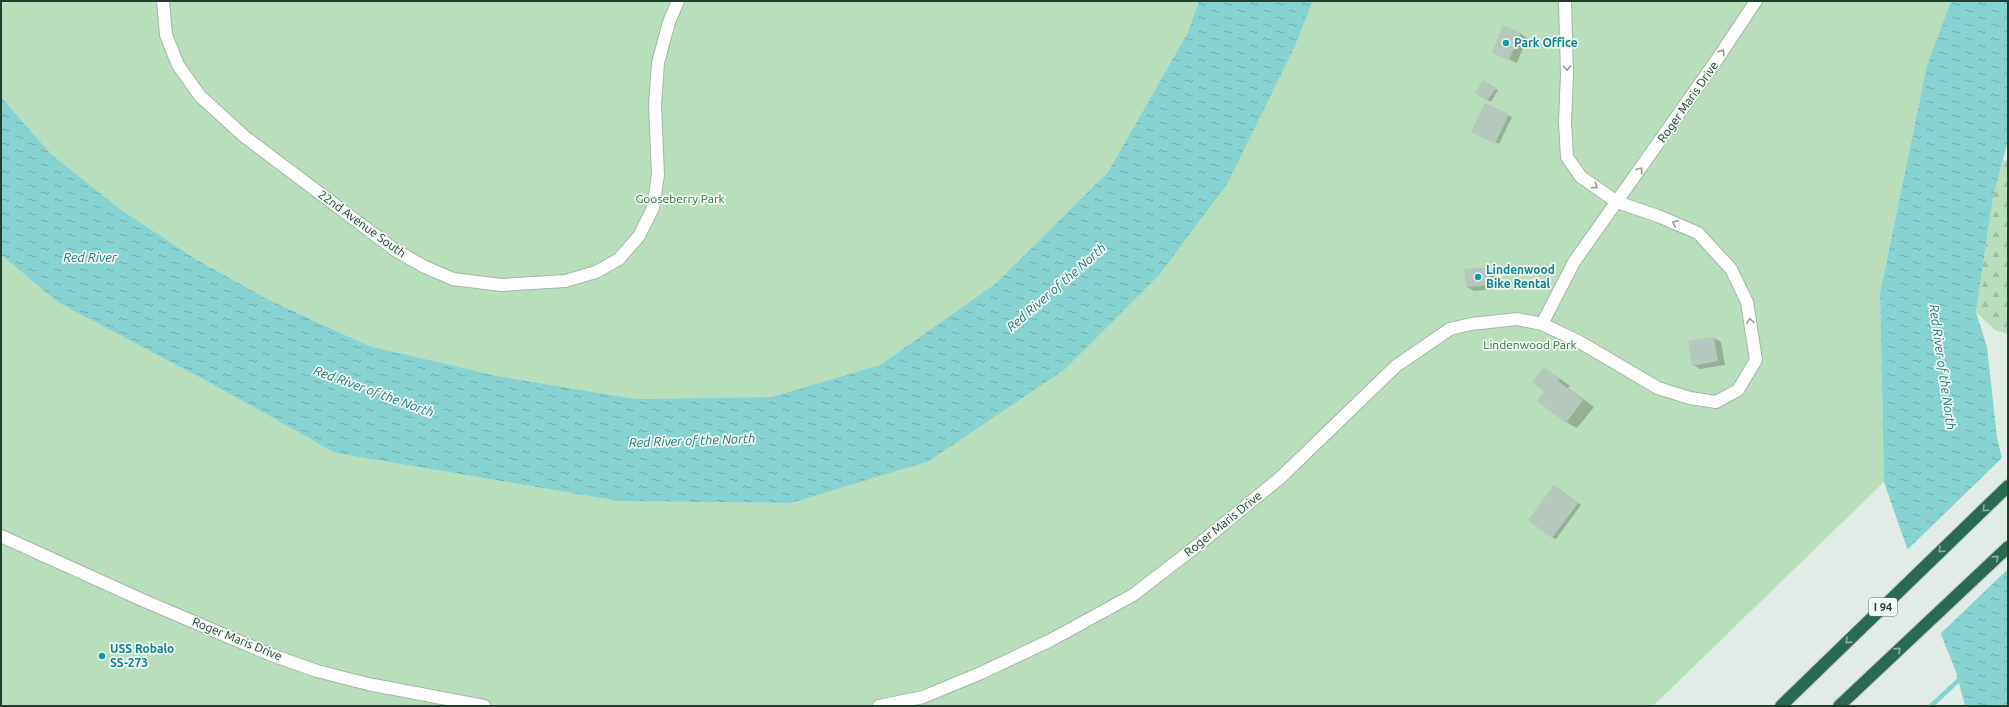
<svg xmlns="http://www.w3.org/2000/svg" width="2009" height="707" font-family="Ubuntu,sans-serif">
<defs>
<pattern id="forest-firs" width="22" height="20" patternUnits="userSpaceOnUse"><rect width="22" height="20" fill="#b9debc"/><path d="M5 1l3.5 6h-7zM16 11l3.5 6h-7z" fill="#9fbfa2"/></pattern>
<pattern id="water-ripples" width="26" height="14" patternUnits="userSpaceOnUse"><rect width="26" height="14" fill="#87d3d1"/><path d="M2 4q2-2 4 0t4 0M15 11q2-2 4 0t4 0" fill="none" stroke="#6eacaa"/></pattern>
</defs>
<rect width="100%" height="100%" fill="#e0ece5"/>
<path fill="url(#forest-firs)" d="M2003,160L2008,161V334L1995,330L1976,312L1993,197Z"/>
<g fill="#b9debc">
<path d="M1,1H1199L1188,32L1108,172L995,284L880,365L771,397L636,399L498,376L369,346L267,299L197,260L120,209L51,154L1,97Z"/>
<path d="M1313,1H1951L1927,65L1880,293L1884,482L1653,706H4L1,704V255L59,303L212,384L335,453L619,501L790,503L1295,46Z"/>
</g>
<g fill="url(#water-ripples)">
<path d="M1199,1H1313L1295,46L1227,184L1160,274L1064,370L929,461L791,503L619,501L335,453L212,384L59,303L1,255V97L51,154L120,209L197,260L267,299L369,346L498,376L636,399L771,397L880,365L995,284L1108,172L1188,32Z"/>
<path d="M1951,1H2008V141L1993,197L1976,312L1987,347L1997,438L2008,482V706H1965L1956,672L1907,548L1884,482L1880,293L1927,65Z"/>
</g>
<path fill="#e0ece5" d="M2003,457L2008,474V569L1939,635L1906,551Z"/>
<g fill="#0003">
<path d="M1520,33L1527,38L1517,63L1501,56Z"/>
<path d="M1484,81L1498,90L1491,102L1477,93Z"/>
<path d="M1485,104L1512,117L1499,144L1475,133Z"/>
<path d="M1489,268L1496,272L1498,289L1474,291L1467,287L1466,270Z"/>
<path d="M1714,338L1721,342L1725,365L1700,369L1693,365L1689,342Z"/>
<path d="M1545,368L1570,386L1568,388L1594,407L1577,428L1566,422L1546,392Z"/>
<path d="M1558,488L1581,505L1556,539L1552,537Z"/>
</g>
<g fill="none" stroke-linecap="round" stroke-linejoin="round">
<path stroke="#87d3d1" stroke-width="4.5" d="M1931,706L1962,677"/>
</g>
<g fill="#b6c7bd">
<path d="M1503,25L1521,33L1509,60L1492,53Z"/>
<path d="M1483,80L1496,88L1487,101L1475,93Z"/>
<path d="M1485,103L1509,114L1495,144L1471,132Z"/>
<path d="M1489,267L1491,285L1466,287L1464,269Z"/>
<path d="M1714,337L1718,361L1692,366L1688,341Z"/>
<path d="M1544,367L1560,379L1558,381L1583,400L1566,423L1537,401L1544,392L1532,382Z"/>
<path d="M1554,485L1578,503L1552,538L1528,520Z"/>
</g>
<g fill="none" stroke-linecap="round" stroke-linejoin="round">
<defs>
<g id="minor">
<path d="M163,1L166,35L178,65L200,96L245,137L395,250L425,267L453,279L501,285L565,281L596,272L619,259L639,236L653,208L658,175L655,105L658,63L669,22L678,1"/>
<path d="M1542,324L1574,262L1716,61L1756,1"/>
<path d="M1,536L140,599L269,654L317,671L368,684L484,706"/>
<path d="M879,706L923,697L981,673L1051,640L1133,595L1198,545L1280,478L1396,366L1450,329L1471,324L1517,319L1542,324L1578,341L1658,388L1690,398L1716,402L1738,390L1756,360L1747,302L1731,269L1698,233L1658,216L1617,202L1581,177L1567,157L1565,122L1567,74L1565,1"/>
</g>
<g id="motorway">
<path d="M1781,706L2008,486"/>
<path d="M1839,706L2008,547"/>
</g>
</defs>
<use href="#minor" stroke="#a3b4ab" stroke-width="14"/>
<use href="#motorway" stroke="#c1c9c5" stroke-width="14"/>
<use href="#minor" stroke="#fff" stroke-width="12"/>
<use href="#motorway" stroke="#2b6a52" stroke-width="12"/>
</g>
<defs><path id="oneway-chevron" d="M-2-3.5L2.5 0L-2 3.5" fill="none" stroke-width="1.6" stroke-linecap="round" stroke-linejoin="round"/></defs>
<g stroke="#909e98">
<use href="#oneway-chevron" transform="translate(1722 52) rotate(-57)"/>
<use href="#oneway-chevron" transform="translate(1567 68) rotate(89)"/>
<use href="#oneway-chevron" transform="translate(1640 170) rotate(-54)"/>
<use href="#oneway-chevron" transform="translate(1595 186) rotate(34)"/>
<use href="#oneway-chevron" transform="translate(1675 223) rotate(-156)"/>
<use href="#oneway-chevron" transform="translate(1750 321) rotate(-99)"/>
</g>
<g stroke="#8eb1a2">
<use href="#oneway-chevron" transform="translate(1985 509) rotate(136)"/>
<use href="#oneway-chevron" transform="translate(1941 550) rotate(136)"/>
<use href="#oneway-chevron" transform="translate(1996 558) rotate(-42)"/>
<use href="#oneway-chevron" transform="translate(1848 641) rotate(136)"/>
<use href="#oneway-chevron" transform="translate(1898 650) rotate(-44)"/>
</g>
<g fill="#0f9aa8" stroke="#f1f8f3" stroke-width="1.5">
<circle cx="1506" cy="43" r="4"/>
<circle cx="1478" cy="277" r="4"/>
<circle cx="102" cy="656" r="4"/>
</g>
<g text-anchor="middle" stroke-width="3.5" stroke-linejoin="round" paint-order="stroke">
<rect fill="#f1f8f3" stroke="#5f756a" stroke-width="1" x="1869" y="598" width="28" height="18" rx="3"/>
<g font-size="11" font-weight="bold" fill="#213d30">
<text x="1883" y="611">I 94</text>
</g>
<g font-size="12" font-weight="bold" fill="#0d838f" stroke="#f1f8f3" text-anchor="start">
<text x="1514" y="47">Park Office</text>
<text x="1486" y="274">Lindenwood<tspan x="1486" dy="14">Bike Rental</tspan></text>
<text x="110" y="653">USS Robalo<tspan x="110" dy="14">SS-273</tspan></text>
</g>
<g font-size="12" fill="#213d30" stroke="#f1f8f3">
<text transform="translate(1688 102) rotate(-55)" y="4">Roger Maris Drive</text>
<text transform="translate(362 224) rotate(36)" y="4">22nd Avenue South</text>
<text transform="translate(1223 524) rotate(-39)" y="4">Roger Maris Drive</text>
<text transform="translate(237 639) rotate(22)" y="4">Roger Maris Drive</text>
</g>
<g font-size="12" fill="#2a7539" stroke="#f1f8f3">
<text x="680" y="203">Gooseberry Park</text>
<text x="1530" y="349">Lindenwood Park</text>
</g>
<g font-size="13" font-style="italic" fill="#197a79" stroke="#f1f8f3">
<text x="90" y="262">Red River</text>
<text transform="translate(1056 287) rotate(-41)" y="5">Red River of the North</text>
<text transform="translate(1943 367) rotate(82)" y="5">Red River of the North</text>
<text transform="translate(374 391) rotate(20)" y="5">Red River of the North</text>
<text transform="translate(692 440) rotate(-2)" y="5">Red River of the North</text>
</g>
</g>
<rect width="2009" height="707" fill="none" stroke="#213d30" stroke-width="4"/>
</svg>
